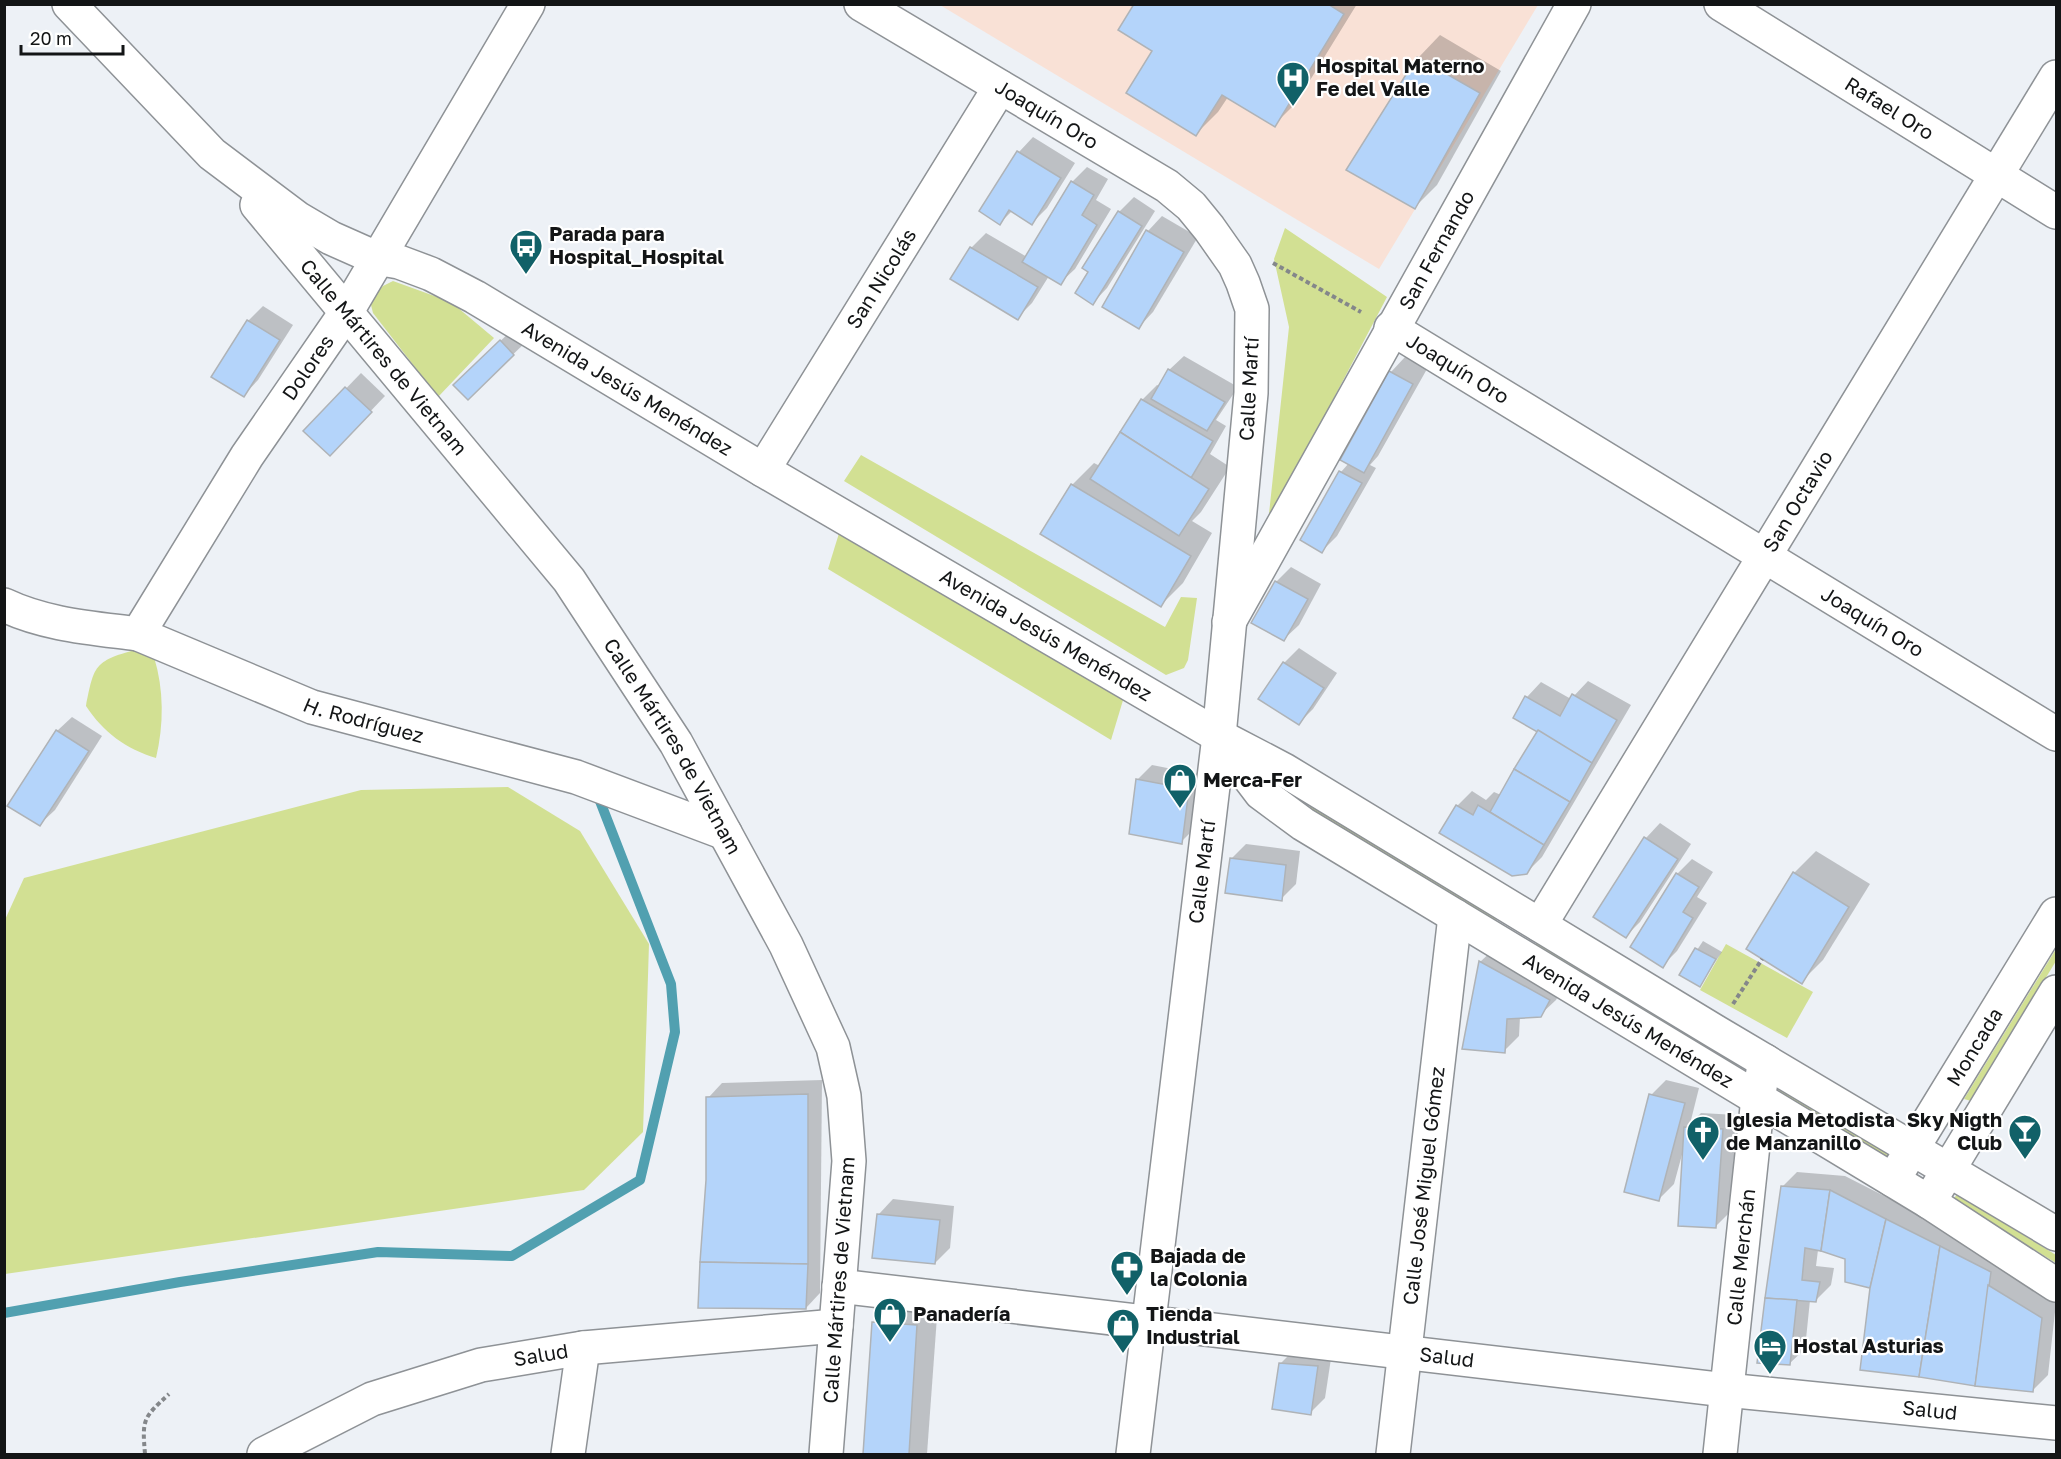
<svg xmlns="http://www.w3.org/2000/svg" width="2061" height="1459" font-family="'Golos Text',sans-serif">
<rect width="100%" height="100%" fill="#edf1f6"/>
<path fill="#f9e1d6" d="M940,5H1538L1379,269Z"/>
<g fill="#d2e093">
<path d="M1285,228L1387,297L1268,523L1289,327L1274,259Z"/>
<path d="M393,281L451,302L494,338L438,397L373,313L370,301L383,286Z"/>
<path d="M861,455L1165,627L1181,597L1197,598L1188,660L1184,668L1166,675L844,481Z"/>
<path d="M840,530L1124,697L1111,740L828,569Z"/>
<path d="M135,650L154,657C164,689 164,725 156,758C126,749 103,732 86,706C94,666 94,661 135,650Z"/>
<path d="M508,787L580,831L649,944L643,1132L584,1190L5,1274L4,922L24,878L361,790Z"/>
<path d="M1312,804L1498,917L1494,922L1309,810Z"/>
<path d="M1537,942L1737,1062L1734,1068L1534,948Z"/>
<path d="M1726,944L1813,992L1787,1038L1700,990Z"/>
<path d="M2056,949V961L1971,1101L1964,1099Z"/>
<path d="M1780,1089L1892,1156L1889,1161L1777,1095Z"/>
<path d="M1957,1194L2056,1255V1263L1953,1200Z"/>
</g>
<g fill="#0003">
<path d="M1135,4H1357L1296,103L1274,125L1228,97L1218,112L1196,134L1154,50Z"/>
<path d="M1440,35L1501,71L1437,185L1415,207L1418,58Z"/>
<path d="M1033,137L1075,163L1047,208L1032,223L1012,211L1000,223L981,211L1019,152Z"/>
<path d="M1087,167L1108,179L1096,200L1111,209L1075,269L1060,283L1049,276L1032,303L1017,318L952,279L972,247L986,233L1027,257L1072,182Z"/>
<path d="M1134,197L1155,211L1107,288L1093,303L1119,212Z"/>
<path d="M1162,216L1198,237L1153,312L1139,327L1148,231Z"/>
<path d="M263,306L293,325L258,380L244,395L248,321Z"/>
<path d="M515,327L528,340L468,398L455,385Z"/>
<path d="M1184,356L1238,387L1216,420L1226,426L1210,454L1230,467L1201,512L1192,521L1212,533L1183,583L1161,605L1072,485L1094,463L1100,466L1142,400L1157,385L1160,386L1169,370Z"/>
<path d="M1405,357L1427,369L1378,456L1370,465L1376,468L1337,536L1322,551L1302,540L1341,472L1349,463L1391,372Z"/>
<path d="M361,373L385,396L344,439L305,431Z"/>
<path d="M1291,567L1321,584L1299,625L1284,639L1276,582Z"/>
<path d="M1299,648L1337,673L1313,709L1299,723L1284,663Z"/>
<path d="M1588,681L1631,705L1542,857L1527,872L1457,806L1472,791L1486,800L1494,792L1501,795L1540,729L1527,697L1541,682L1571,699Z"/>
<path d="M72,717L102,736L55,810L40,824L57,731Z"/>
<path d="M1152,765L1203,775L1196,827L1181,842L1137,780Z"/>
<path d="M1660,823L1691,844L1640,922L1626,936L1646,838Z"/>
<path d="M1246,844L1300,851L1296,884L1281,899L1231,859Z"/>
<path d="M1816,851L1870,884L1823,960L1801,982L1794,873Z"/>
<path d="M1692,859L1713,872L1697,897L1707,903L1677,951L1662,966L1632,947L1677,874Z"/>
<path d="M1703,941L1722,952L1699,985L1681,974Z"/>
<path d="M1495,948L1564,985L1556,1000L1540,1015L1520,1017L1519,1036L1504,1051L1480,962Z"/>
<path d="M822,1080L820,1293L806,1308L707,1180L708,1098L722,1083Z"/>
<path d="M1666,1080L1699,1088L1690,1124L1701,1113L1737,1115L1730,1212L1715,1227L1683,1151L1674,1184L1659,1199L1651,1095Z"/>
<path d="M1797,1172L1845,1176L1902,1205L2012,1250L2009,1274L2056,1303L2048,1375L2033,1390L1872,1287L1847,1258L1818,1250L1816,1266L1834,1268L1831,1285L1816,1300H1810L1805,1349L1790,1363L1782,1187Z"/>
<path d="M893,1199L954,1206L950,1248L935,1263L879,1214Z"/>
<path d="M895,1300L938,1303L927,1454H864L873,1323Z"/>
<path d="M1296,1348L1332,1352L1325,1398L1310,1413L1281,1363Z"/>
</g>
<g fill="none" stroke-linecap="round" stroke-linejoin="round">
<path stroke="#51a0b0" stroke-width="10" d="M4,1313L180,1282L378,1252L512,1256L640,1180L675,1032L671,984L598,796"/>
</g>
<g fill="#b4d4fa" stroke="#afb3b7" stroke-width="1.5">
<path d="M1134,4H1328L1344,14L1275,127L1222,95L1196,136L1126,93L1152,51L1118,30Z"/>
<path d="M1417,57L1480,93L1415,209L1346,170Z"/>
<path d="M1017,151L1061,178L1032,225L1009,210L1000,225L979,211Z"/>
<path d="M1071,181L1094,195L1082,215L1097,225L1061,285L1022,262Z"/>
<path d="M1118,211L1142,226L1093,305L1075,293L1088,272L1082,268Z"/>
<path d="M1146,230L1184,252L1139,329L1102,307Z"/>
<path d="M970,247L1038,287L1018,320L950,279Z"/>
<path d="M247,320L280,340L244,397L211,377Z"/>
<path d="M500,340L514,355L468,400L453,385Z"/>
<path d="M1168,369L1225,402L1207,431L1151,399Z"/>
<path d="M1389,371L1413,384L1364,473L1340,460Z"/>
<path d="M345,387L372,412L330,456L303,431Z"/>
<path d="M1141,399L1213,441L1191,478L1120,432Z"/>
<path d="M1120,432L1209,489L1179,536L1090,479Z"/>
<path d="M1339,471L1362,483L1322,553L1300,540Z"/>
<path d="M1071,484L1191,556L1161,607L1040,534Z"/>
<path d="M1275,581L1308,599L1284,641L1251,623Z"/>
<path d="M1283,662L1324,688L1299,725L1258,699Z"/>
<path d="M1572,694L1617,720L1592,763L1513,718L1525,696L1560,716Z"/>
<path d="M56,730L89,751L40,826L7,806Z"/>
<path d="M1538,730L1592,763L1570,802L1514,769Z"/>
<path d="M1514,769L1570,802L1544,845L1490,812Z"/>
<path d="M1136,779L1189,789L1182,844L1129,834Z"/>
<path d="M1456,805L1473,815L1478,805L1544,845L1527,874L1512,876L1439,833Z"/>
<path d="M1644,837L1678,859L1626,938L1593,917Z"/>
<path d="M1230,858L1286,865L1282,901L1225,893Z"/>
<path d="M1793,872L1849,907L1802,984L1746,949Z"/>
<path d="M1676,873L1699,887L1683,912L1693,918L1663,968L1630,947Z"/>
<path d="M1695,948L1716,959L1700,987L1679,975Z"/>
<path d="M1479,961L1550,1000L1541,1017L1507,1019L1505,1053L1462,1049Z"/>
<path d="M808,1094V1264L700,1262L706,1180V1097Z"/>
<path d="M1649,1094L1685,1103L1659,1201L1624,1192Z"/>
<path d="M1684,1127L1723,1129L1716,1228L1678,1226Z"/>
<path d="M1781,1186L1830,1190L1821,1251L1805,1248L1802,1280L1820,1282L1816,1302L1765,1298Z"/>
<path d="M1830,1190L1886,1219L1870,1288L1845,1282V1259L1821,1251Z"/>
<path d="M877,1214L940,1220L935,1264L872,1258Z"/>
<path d="M1886,1219L1940,1246L1919,1377L1860,1370L1870,1288Z"/>
<path d="M1940,1246L1991,1272L1975,1386L1919,1377Z"/>
<path d="M700,1262L808,1264L806,1309L698,1308Z"/>
<path d="M1988,1285L2042,1318L2033,1392L1975,1386Z"/>
<path d="M1765,1298L1797,1300L1790,1365L1757,1363Z"/>
<path d="M872,1322L917,1325L909,1454H863Z"/>
<path d="M1279,1363L1318,1366L1311,1415L1272,1409Z"/>
</g>
<g fill="none" stroke-linecap="round" stroke-linejoin="round">
<defs>
<g id="minor">
<path id="s1" d="M1721,4L2056,212"/>
<path id="s2" d="M1391,328L2056,734"/>
<path id="s3" d="M763,470L1000,87"/>
<path id="s4" d="M1229,622L1574,4"/>
<path id="s5" d="M138,634L312,707L576,777L725,833"/>
<path id="s6" d="M1540,925L2056,77"/>
<path id="s7" d="M264,1454L372,1399L481,1365L583,1348L836,1326"/>
<path d="M568,1454L583,1348"/>
<path id="s8" d="M1393,1454L1455,916"/>
</g>
<g id="tertiary">
<path id="s9" d="M4,605C46,625 92,628 138,634L247,456L347,311L528,4"/>
<path id="s10" d="M1893,1180L2056,914"/>
<path d="M1929,1202L2056,992"/>
<path id="s11" d="M839,1286L1726,1390L2056,1423"/>
<path id="s12" d="M1720,1454L1758,1098L1765,1061"/>
</g>
<g id="secondary">
<path id="s13" d="M69,4L212,154L297,218L331,238L376,258L399,262L431,274L475,297L763,470L1219,736L1284,770L1716,1032L2056,1234"/>
<path id="s14" d="M861,4L1167,186L1191,206L1209,228L1235,265L1243,283L1252,309L1251,393L1219,736L1133,1454"/>
<path id="s15" d="M257,205L569,580L676,743L786,945L833,1047L844,1096L849,1161L826,1454"/>
<path id="s16" d="M1223,743L1261,793L1303,824L1929,1202L2056,1285"/>
</g>
</defs>
<use href="#minor" stroke="#8e9296" stroke-width="36"/>
<use href="#tertiary" stroke="#8e9296" stroke-width="36"/>
<use href="#secondary" stroke="#8e9296" stroke-width="36"/>
<g stroke="#84878a" stroke-width="4" stroke-dasharray="4.5 3" stroke-linecap="butt">
<path d="M1273,263L1361,312"/>
<path d="M1733,1004L1762,959"/>
<path d="M145,1454C142,1419 143,1418 169,1394"/>
</g>
<use href="#minor" stroke="#fff" stroke-width="33"/>
<use href="#tertiary" stroke="#fff" stroke-width="33"/>
<use href="#secondary" stroke="#fff" stroke-width="33"/>
</g>
<defs>
<symbol id="hospital-pin" viewBox="-11 -11 22 30"><path d="M0 17L-7.5 6A9.5 9.5 0 1 1 7.5 6Z" fill="#116168" stroke="#fff"/><path d="M-5-5h3v3.5h4V-5h3V5h-3V1.5h-4V5h-3Z" fill="#fff"/></symbol>
<symbol id="bus-pin" viewBox="-11 -11 22 30"><path d="M0 17L-7.5 6A9.5 9.5 0 1 1 7.5 6Z" fill="#116168" stroke="#fff"/><path d="M-5-6H5V4H4V6H2V4H-2V6H-4V4H-5ZM-3.5-4V0h7V-4ZM-3.5 1.2v1.5H-2V1.2ZM2 1.2v1.5H3.5V1.2Z" fill="#fff"/></symbol>
<symbol id="shop-pin" viewBox="-11 -11 22 30"><path d="M0 17L-7.5 6A9.5 9.5 0 1 1 7.5 6Z" fill="#116168" stroke="#fff"/><path d="M-5-2.5h2.3a2.7 3.5 0 0 1 5.4 0H5L5.5 6h-11ZM-1.5-2.5h3a1.5 2.3 0 0 0-3 0Z" fill="#fff"/></symbol>
<symbol id="bar-pin" viewBox="-11 -11 22 30"><path d="M0 17L-7.5 6A9.5 9.5 0 1 1 7.5 6Z" fill="#116168" stroke="#fff"/><path d="M-6-5H6L.8 .8V4.5H3.5V6h-7V4.5H-.8V.8Z" fill="#fff"/></symbol>
<symbol id="church-pin" viewBox="-11 -11 22 30"><path d="M0 17L-7.5 6A9.5 9.5 0 1 1 7.5 6Z" fill="#116168" stroke="#fff"/><path d="M-1.2-6h2.4v3.5h3.3v2.4h-3.3V6h-2.4V-.1h-3.3v-2.4h3.3Z" fill="#fff"/></symbol>
<symbol id="pharmacy-pin" viewBox="-11 -11 22 30"><path d="M0 17L-7.5 6A9.5 9.5 0 1 1 7.5 6Z" fill="#116168" stroke="#fff"/><path d="M-2-6h4v4h4v4h-4v4h-4v-4h-4v-4h4Z" fill="#fff"/></symbol>
<symbol id="hotel-pin" viewBox="-11 -11 22 30"><path d="M0 17L-7.5 6A9.5 9.5 0 1 1 7.5 6Z" fill="#116168" stroke="#fff"/><path d="M-6-4.5h1.5V1H6V5H4.5V3h-9V5H-6ZM-4 0a1.8 1.8 0 1 1 3.6 0ZM.5 0V-2.5h3Q6-2.5 6 0Z" fill="#fff"/></symbol>
</defs>
<g fill-rule="evenodd">
<use href="#hospital-pin" x="1274" y="59" width="38" height="52"/>
<use href="#bus-pin" x="507" y="227" width="38" height="52"/>
<use href="#shop-pin" x="1161" y="761" width="38" height="52"/>
<use href="#bar-pin" x="2006" y="1112" width="38" height="52"/>
<use href="#church-pin" x="1684" y="1113" width="38" height="52"/>
<use href="#pharmacy-pin" x="1108" y="1248" width="38" height="52"/>
<use href="#shop-pin" x="871" y="1295" width="38" height="52"/>
<use href="#shop-pin" x="1104" y="1306" width="38" height="52"/>
<use href="#hotel-pin" x="1751" y="1327" width="38" height="52"/>
</g>
<g text-anchor="middle" stroke-width="4.5" stroke-linejoin="round" paint-order="stroke">
<g font-size="20" font-weight="bold" fill="#131516" stroke="#fff" text-anchor="start">
<text x="1316" y="73">Hospital Materno<tspan x="1316" dy="23">Fe del Valle</tspan></text>
<text x="549" y="241">Parada para<tspan x="549" dy="23">Hospital_Hospital</tspan></text>
<text x="1203" y="787">Merca-Fer</text>
<text x="1726" y="1127">Iglesia Metodista<tspan x="1726" dy="23">de Manzanillo</tspan></text>
<text x="2002" y="1127" text-anchor="end">Sky Nigth<tspan x="2002" dy="23">Club</tspan></text>
<text x="1150" y="1263">Bajada de<tspan x="1150" dy="23">la Colonia</tspan></text>
<text x="913" y="1321">Panadería</text>
<text x="1146" y="1321">Tienda<tspan x="1146" dy="23">Industrial</tspan></text>
<text x="1793" y="1353">Hostal Asturias</text>
</g>
<g font-size="20" fill="#131516" stroke="#fff">
<text dy="7" stroke="none"><textPath href="#s1" startOffset="198">Rafael Oro</textPath></text>
<text dy="7" stroke="none"><textPath href="#s14" startOffset="216">Joaquín Oro</textPath></text>
<text dy="7" stroke="none"><textPath href="#s4" startOffset="426">San Fernando</textPath></text>
<text dy="7" stroke="none"><textPath href="#s3" startOffset="225">San Nicolás</textPath></text>
<text dy="7" stroke="none"><textPath href="#s15" startOffset="198">Calle Mártires de Vietnam</textPath></text>
<text dy="7" stroke="none"><textPath href="#s9" startOffset="454">Dolores</textPath></text>
<text dy="7" stroke="none"><textPath href="#s2" startOffset="78">Joaquín Oro</textPath></text>
<text dy="7" stroke="none"><textPath href="#s13" startOffset="687">Avenida Jesús Menéndez</textPath></text>
<text transform="translate(1249 389) rotate(-87)" y="7">Calle Martí</text>
<text dy="7" stroke="none"><textPath href="#s6" startOffset="496">San Octavio</textPath></text>
<text dy="7" stroke="none"><textPath href="#s2" startOffset="564">Joaquín Oro</textPath></text>
<text dy="7" stroke="none"><textPath href="#s13" startOffset="1173">Avenida Jesús Menéndez</textPath></text>
<text dy="7" stroke="none"><textPath href="#s5" startOffset="242">H. Rodríguez</textPath></text>
<text dy="7" stroke="none"><textPath href="#s15" startOffset="684">Calle Mártires de Vietnam</textPath></text>
<text transform="translate(1202 872) rotate(-83)" y="7">Calle Martí</text>
<text dy="7" stroke="none"><textPath href="#s16" startOffset="495">Avenida Jesús Menéndez</textPath></text>
<text dy="7" stroke="none"><textPath href="#s10" startOffset="156">Moncada</textPath></text>
<text dy="7" stroke="none"><textPath href="#s8" startOffset="270">Calle José Miguel Gómez</textPath></text>
<text dy="7" stroke="none"><textPath href="#s12" startOffset="198">Calle Merchán</textPath></text>
<text transform="translate(839 1280) rotate(-86)" y="7">Calle Mártires de Vietnam</text>
<text dy="7" stroke="none"><textPath href="#s7" startOffset="296">Salud</textPath></text>
<text dy="7" stroke="none"><textPath href="#s11" startOffset="612">Salud</textPath></text>
<text dy="7" stroke="none"><textPath href="#s11" startOffset="1098">Salud</textPath></text>
</g>
</g>
<rect width="2061" height="1459" fill="none" stroke="#131516" stroke-width="12"/>
<path d="M21 45v9h102v-9" fill="none" stroke="#131516" stroke-width="3"/>
<text x="30" y="45" font-size="18" fill="#131516" stroke="#ffffff" stroke-width="4.5" paint-order="stroke">20 m</text>
</svg>
